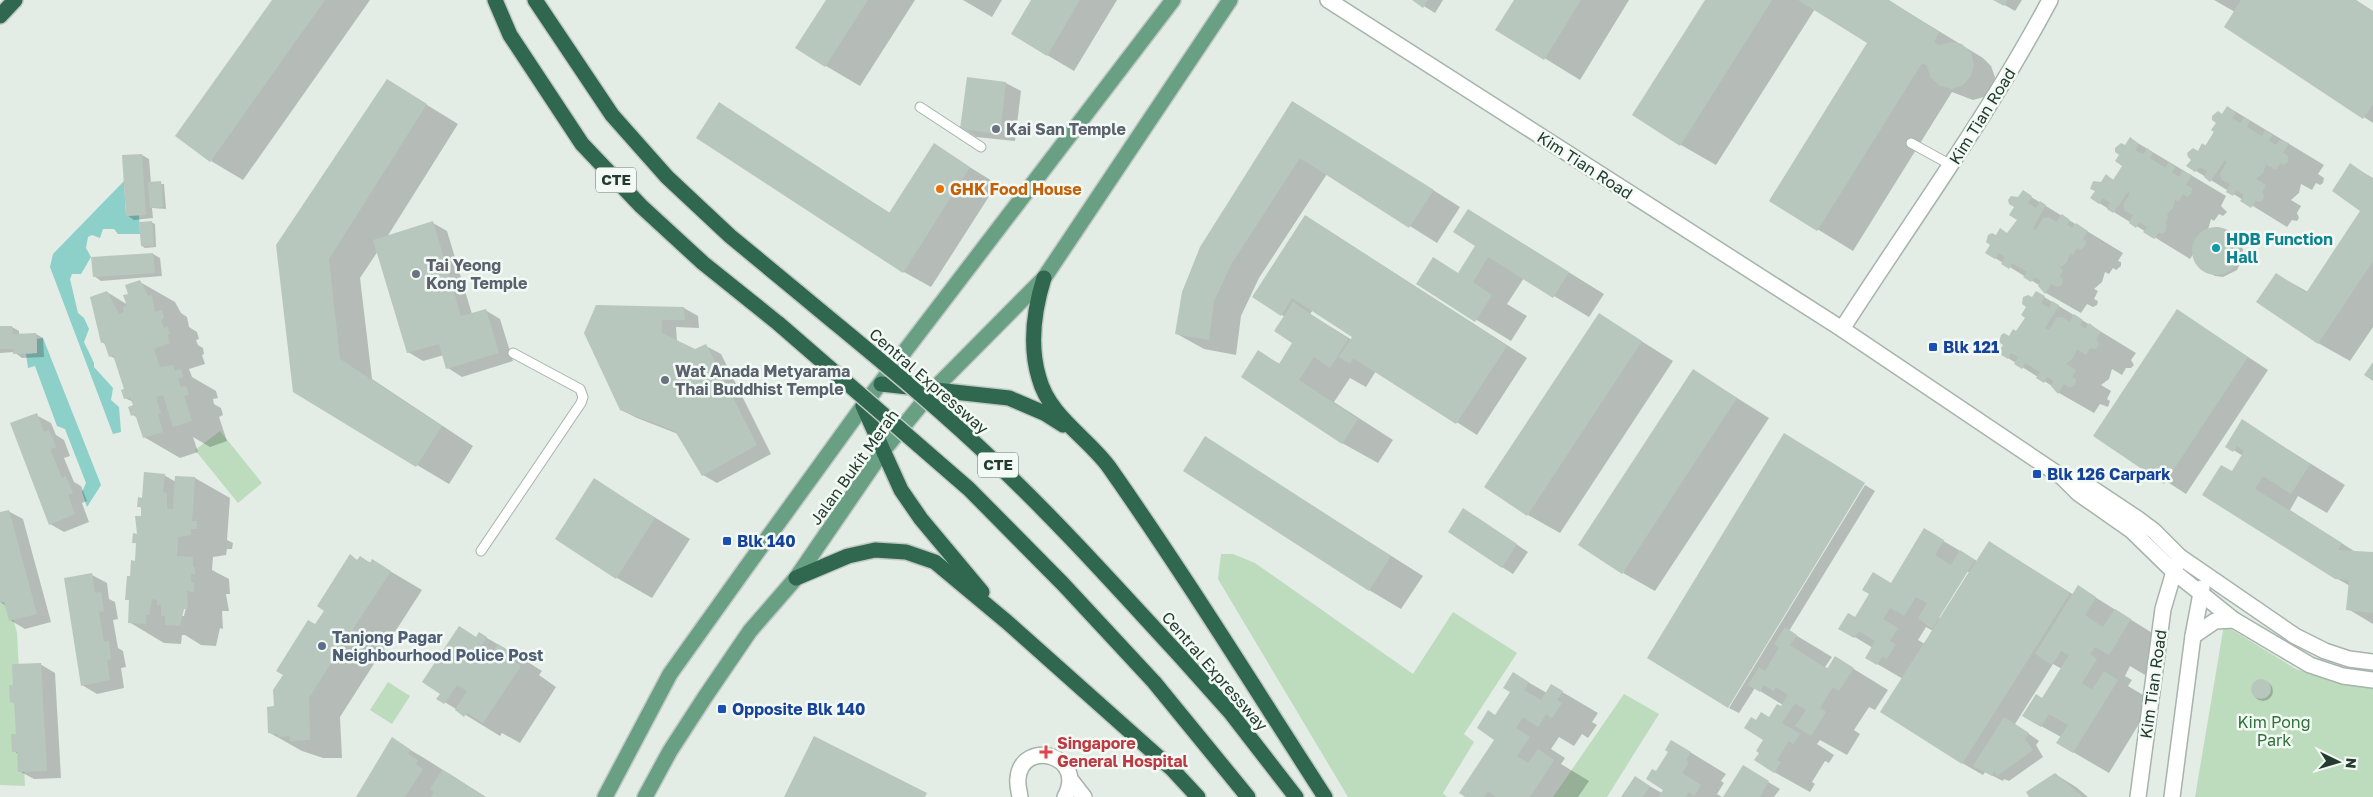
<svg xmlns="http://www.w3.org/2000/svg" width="2373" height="797" font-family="'Golos Text',sans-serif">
<rect width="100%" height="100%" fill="#e3ece5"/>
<g fill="#bcdcbd">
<path d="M220,431L262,483L238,503L195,450Z"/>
<path d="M1221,554H1233L1255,563L1413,674L1453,612L1517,653L1464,734L1474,742L1443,793L1447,797H1348L1218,579Z"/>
<path d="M0,569L17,633L25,786L0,785Z"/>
<path d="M2224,625L2296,669L2334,682L2373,688V797H2195Z"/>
<path d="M388,682L410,696L392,724L370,710Z"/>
<path d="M1624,694L1659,714L1607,797H1553Z"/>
</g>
<g fill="#8dcfc9">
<path d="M124,181L126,216L139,215L140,234H118L114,229H103L100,238L92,235L88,237L86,248L91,257L81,274H72L70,279L78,313L84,318L89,329L84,342L94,363V367L113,388L111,400L119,407L121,432L113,434L50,267L53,254Z"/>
<path d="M43,338L101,485L87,507L82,492L86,483L65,429L57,426L35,366L28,368L26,354L37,353V339Z"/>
</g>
<g fill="#0003" fill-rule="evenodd">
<path d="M273,0H370L243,180L211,161Z"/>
<path d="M827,0H915L860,86L826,66Z"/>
<path d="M963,0H1002L992,17Z"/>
<path d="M1032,0H1117L1074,71L1047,55Z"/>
<path d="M1414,0H1443L1435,13Z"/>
<path d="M1515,0H1629L1580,80L1497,29Z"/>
<path d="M1706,0H1888L1983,58L1991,66L1995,77L1992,88L1984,97L1973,100L1952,92L1853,251L1770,200L1869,43L1815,9L1716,165L1681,145Z"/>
<path d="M1996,0H2022L2015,11Z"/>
<path d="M2214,0H2356L2373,11V123L2225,26L2235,12Z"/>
<path d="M968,78L1006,83L1021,91L1015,141L976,137L962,128Z"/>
<path d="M388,81L458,124L387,237L433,223L447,231L472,314L485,310L500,319L513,361L462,377L448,368L444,355L423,361L408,352L378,251L360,278L372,379L473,446L449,484L294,392L277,246Z"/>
<path d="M1293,102L1460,207L1437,243L1327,174L1259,278L1241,316L1236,355L1204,349L1177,334Z"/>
<path d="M719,104L890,213L934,145L997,184L931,287L904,272Z"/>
<path d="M2228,107L2324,165L2318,174L2324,178L2323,183L2320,185L2316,183L2312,190L2301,184L2299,193L2291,200L2301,206L2297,213L2299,218L2297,221L2292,220L2287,227L2188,166L2203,144L2206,146Z"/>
<path d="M2131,139L2226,196L2221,206L2227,212L2223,216L2219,214L2214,221L2211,219L2208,230L2218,227L2236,236L2241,241L2244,256L2237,270L2223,277L2215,276L2198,265L2194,253L2190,259L2091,198L2106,176L2114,180L2123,166L2125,147Z"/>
<path d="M142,155L149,159L151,183L164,184L166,209L152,208L153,218L134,220L127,215Z"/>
<path d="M2350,165L2373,178V327L2350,361L2318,343L2276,274L2308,292L2362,210Z"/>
<path d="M2023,192L2123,253L2118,261L2121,262V266L2116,270L2113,268L2109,274L2105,272L2102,282L2094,289L2098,291L2094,299L2098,301L2097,305L2093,307L2087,304L2081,313L2046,293L2039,285L1987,253L1996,237L2008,234L2018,219L2012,197L2019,199Z"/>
<path d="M1468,210L1604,294L1589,317L1524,278L1507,304L1527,316L1511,341L1418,284L1434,259L1459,274L1477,245Z"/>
<path d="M1306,216L1527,358L1477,435L1376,371L1366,387L1350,378L1334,402L1393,440L1378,463L1342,443L1258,352L1280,364L1294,343L1285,317L1254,297ZM1313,310L1354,337L1352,340L1310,314Z"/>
<path d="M151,222L155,224L156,247L145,248L142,246Z"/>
<path d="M153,254L160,258L162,276L101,281L94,276Z"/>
<path d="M140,282L175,302L181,313L187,317L189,327L197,332L199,339L196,340L198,345L203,348L204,354L202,355L205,364L189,369L192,377L216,391L218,398L213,399L214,404L221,408L223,415L219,417L227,441L210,447L193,437L198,452L180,458L144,437L138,418L133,415V402L125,398L126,390L116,359L110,356L106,345L102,342L107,292L128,305L129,295Z"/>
<path d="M2036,292L2136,353L2131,360L2134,365L2131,368H2126L2122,375L2112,369L2109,379L2101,385L2111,391L2107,399L2110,401L2108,407L2100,404L2094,413L2059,393L2052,386L2000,353L2009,337L2016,333L2026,318Z"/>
<path d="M684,308L698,316L699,328L676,327L677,341L695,350L706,346L721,354L771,454L717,483L703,475L678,434L637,418L621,410L585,333Z"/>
<path d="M2178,311L2268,370L2186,494L2095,435Z"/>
<path d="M1600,315L1673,361L1560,533L1528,515Z"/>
<path d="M0,327H12L19,331V335L36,334L43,338L44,357L22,358L14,352L0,353Z"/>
<path d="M1694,371L1769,418L1655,591L1623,573Z"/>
<path d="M36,415L51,423L56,435L64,440L70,456L64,458L74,482L81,486L87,501L82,503L89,522L64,532L50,524Z"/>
<path d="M2242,421L2345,485L2327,513L2298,496L2290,510L2357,553L2373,554V624L2348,609L2350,586L2336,578L2232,473L2243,456L2227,446Z"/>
<path d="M1205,438L1423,576L1401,609L1369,590Z"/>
<path d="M164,475L176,482L195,478L230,498L227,540L233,543L232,549H227L226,555L213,557L212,570L229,579L230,594H226L229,611H222L223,629L220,628L216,646L201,645L185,635H182L181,644L164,643L129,622L130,601L127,599L136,562L138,545L134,542L139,535L142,517L143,509L138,506ZM184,602L187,603L184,616H181Z"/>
<path d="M594,480L690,539L652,598L617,578Z"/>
<path d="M1865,485L1875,491L1789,631L1832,657L1825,667L1829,669L1836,658L1888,690L1875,710L1869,707L1854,730L1860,734L1847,755L1820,740L1817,744L1834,755L1829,763L1825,761L1812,782L1815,784L1810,792L1774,772L1761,752L1764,739L1757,721L1770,718L1783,705L1755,688L1739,713L1729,708Z"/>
<path d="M8,511L23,519L51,622L25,629L10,620L6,606L0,602V513Z"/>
<path d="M1475,516L1528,552L1513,574L1502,567Z"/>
<path d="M1925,530L1977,561L1989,542L2074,595L2079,587L2165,641L2145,675L2130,666L2125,676L2132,680L2128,686L2153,701L2109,773L2073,752L2061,737L2041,726L2043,699L2062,669L2053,664L2015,724L2039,741L2036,745L2043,757L2009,781L2004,779L2003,781L1985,772L1983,775L1962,763L1903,679L1867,658L1873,648L1840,628L1856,619L1892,584ZM1966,572H1969L1940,618L1938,617ZM1926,627L1933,631L1925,644L1918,640Z"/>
<path d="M360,557L371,563L373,561L422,590L384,649L390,652L383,662L377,659L340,717L342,758H323L302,751L270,733L275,707L315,626Z"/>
<path d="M92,575L107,583L109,599L115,602L118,619L113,620L118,648L123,651L126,667L121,668L124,688L97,694L82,685Z"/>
<path d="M460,627L477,638L480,634L515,654L542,671L539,675L556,687L520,743L502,733L500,736L438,698L442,693Z"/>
<path d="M40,664L55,673L61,778L34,779L19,771L18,754L14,751L17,735L16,704L11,701L15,686Z"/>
<path d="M1514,674L1547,693L1552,686L1598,713L1592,722L1597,725L1588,738L1582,734L1574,746L1559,737L1551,749L1565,758L1561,764L1589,781L1578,797H1467L1496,739V716L1512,692Z"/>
<circle cx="2263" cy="691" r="10"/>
<path d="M392,739L424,758L486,797H357Z"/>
<path d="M1672,741L1726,774L1721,781L1724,783L1717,794L1722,797H1623L1635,778L1662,793L1664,789L1656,772L1670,752Z"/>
<path d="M1743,767L1780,789L1774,797H1724Z"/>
<path d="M2055,774L2076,787L2088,797H2031Z"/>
</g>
<g fill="#b8c7be">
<path d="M272,0H325L210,162L175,136Z"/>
<path d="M826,0H868L825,67L795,48Z"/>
<path d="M1031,0H1080L1047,56L1011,34Z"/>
<path d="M1412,0H1428L1423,8Z"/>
<path d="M1514,0H1581L1544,60L1495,30Z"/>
<path d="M1705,0H1772L1680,146L1632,115Z"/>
<path d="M1798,0H1889L1939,32L1934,42L1939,45L1951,42L1962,44L1971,53L1974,65L1971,76L1963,85L1952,89L1940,86L1931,78L1927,66L1922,63L1817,231L1769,201L1867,43Z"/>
<path d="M1993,0H2007L2004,6Z"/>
<path d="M2241,0H2355L2373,12V104L2363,119L2224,27Z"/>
<path d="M967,77L1006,82L1000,134L960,129Z"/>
<path d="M387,79L427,104L329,259L340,359L442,426L416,467L293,392L276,245Z"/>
<path d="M1292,101L1434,190L1409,228L1300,158L1232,263L1214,301L1209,340L1175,334L1182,292L1200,247Z"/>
<path d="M719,102L889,213L934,143L970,167L903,273L696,138Z"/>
<path d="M2227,106L2236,113L2232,118L2240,123L2244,117L2250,121L2247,127L2262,136L2265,130L2272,135L2269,141L2276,145L2279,140L2289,143L2283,153L2288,156V162L2284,165L2280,163L2276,170L2266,164L2263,173L2256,179L2266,185L2262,192L2264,197L2261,202L2256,201L2251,208L2240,201L2244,195L2236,190L2233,196L2226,192L2230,184L2222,180L2220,174L2227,162L2225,160L2210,182L2204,177L2207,171L2200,167L2195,172L2186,166L2191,160L2188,157L2187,153L2193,148L2198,151L2202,143L2205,146L2214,132L2211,130L2216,123L2212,120V116L2218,111L2222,114Z"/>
<path d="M2130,137L2139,144L2135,150L2143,154L2147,148L2153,153L2150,158L2165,168L2169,162L2175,167L2172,172L2179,177L2182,171L2192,175L2186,185L2192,188L2191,194L2187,197L2183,194L2178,202L2175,199L2173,208L2166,215L2169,216L2165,223L2167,225L2166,231L2162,234L2159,232L2154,239L2143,232L2147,227L2139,222L2136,228L2129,223L2133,215L2125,211L2123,205L2130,193L2128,192L2113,213L2107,209L2110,203L2103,198L2099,204L2090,198L2095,191L2090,189L2093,181L2101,182L2106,174L2113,180L2122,166L2115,161L2119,155L2115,152V148L2121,143L2125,145Z"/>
<path d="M142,154L146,215L126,216L122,155Z"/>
<path d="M2350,163L2373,179V261L2318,344L2256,302L2276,273L2306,293L2360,211L2332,191Z"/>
<path d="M161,181L163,207L150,208L148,182Z"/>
<path d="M2023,190L2032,196L2028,203L2036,208L2040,201L2046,205L2033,228L2036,230L2043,218L2049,217L2056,222L2062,214L2070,220L2067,225L2072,228L2076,223L2088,231L2083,239L2086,241L2085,246L2080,250L2077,248L2073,255L2070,253L2067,262L2060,268L2063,270L2060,277L2063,279L2062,285L2057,287L2051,284L2045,294L2038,286L2041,281L2035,277L2031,282L2023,277L2027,272L2012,263L2009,269L2001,264L2005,257L1999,253L1995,259L1985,253L1990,245L1986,242L1988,235L1992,233L1996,235L2000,228L2007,233L2017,220L2009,215L2014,207L2009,204L2008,200L2011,196L2018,197Z"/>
<path d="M1468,209L1569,272L1553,298L1488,257L1473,282L1492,295L1475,322L1416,284L1433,257L1458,273L1475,246L1453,232Z"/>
<path d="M1305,215L1507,346L1456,424L1353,358L1350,364L1339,357L1352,337L1292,298L1281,316L1252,297Z"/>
<path d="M152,221L154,246H141L139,222Z"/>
<path d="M433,221L461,316L486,309L499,353L446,369L439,344L407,353L373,240Z"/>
<circle cx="2216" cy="251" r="24"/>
<path d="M153,253L155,273L93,277L91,257Z"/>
<path d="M140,280L148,296L152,295L155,312L162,310L164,318L161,320L164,328L167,326L170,334L167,335L170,343L154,349L160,367L173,365L175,371L181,369L183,377L178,379L181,387L186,386L189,395L184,396L192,421L173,427L163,395L156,397L161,413L158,414L163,432L143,438L135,414L131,416L128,407L133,405L130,397L124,399L121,390L124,389L113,355L109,357L104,342L101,343L90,297L107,291L119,314L124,312L123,307L127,306L123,295L128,294L125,285Z"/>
<path d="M2036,291L2045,296L2041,303L2049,308L2052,301L2059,305L2045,328L2049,330L2056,318L2062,317L2070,322L2074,314L2083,320L2080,325L2085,329L2089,323L2101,332L2096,339L2099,344L2096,349L2090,348L2086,355L2077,349L2073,358L2066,364L2076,370L2072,377L2076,379L2075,385L2070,388L2064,384L2058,394L2051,386L2054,381L2047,377L2044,383L2036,378L2040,372L2025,363L2022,369L2014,364L2018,357L2011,353L2008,359L1998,353L2003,345L1999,342L2001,335L2004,333L2009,336L2013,329L2016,331L2025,318L2021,315L2026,307L2022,304L2023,297L2028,295L2032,297Z"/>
<path d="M1293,302L1348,339L1330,368L1314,357L1299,380L1358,419L1342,444L1241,377L1258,350L1279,364L1292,343L1274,331Z"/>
<path d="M596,305L684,307L685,320H662V333L695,349L706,344L757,445L702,476L675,431L620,410L584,333Z"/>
<path d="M2177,309L2248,357L2164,484L2093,436Z"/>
<path d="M1599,313L1642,341L1527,516L1484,487Z"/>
<path d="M0,326H12L13,334L36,333L37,353L13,354V349H0Z"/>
<path d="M2373,362V381L2364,375Z"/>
<path d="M1693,369L1737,398L1622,574L1578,545Z"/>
<path d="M37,413L44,432L49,430L56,447L50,449L62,478L66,476L73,493L68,495L75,514L49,525L10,423Z"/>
<path d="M2242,419L2310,464L2291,494L2263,476L2255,489L2342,543L2338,550L2373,552V613L2346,610L2349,580L2335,579L2202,495L2221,465L2232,471L2244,451L2237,446L2233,452L2225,447Z"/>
<path d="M1784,433L1865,483L1728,708L1647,658Z"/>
<path d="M1205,436L1391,556L1369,591L1183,471Z"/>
<path d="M144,472L165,474L163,492L167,493V509H173L175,476L195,477L192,521H197V529H191V535L178,537L177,556L193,557V567H195V574H191V582L194,583V592L187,591L188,609H184L180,626L165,625V616H161V605H157V600L152,599L149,615H146V624L128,623L129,600H125L127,576H130L131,560L135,561L136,543H132L133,533L137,534L135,516H141V507H137L138,497L142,498Z"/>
<path d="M594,478L655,518L616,579L555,539Z"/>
<path d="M1463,508L1517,544L1502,568L1448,532Z"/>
<path d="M9,510L37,614L9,621L4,602L0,603V512Z"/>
<path d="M1924,528L1944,540L1935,555L1951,565L1960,550L1975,560L1932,629L1918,618L1927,603L1916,597L1904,616L1890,608L1883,619L1898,628L1890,641L1896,644L1887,659L1882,657L1877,665L1865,658L1875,641L1859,631L1854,638L1838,629L1848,613L1855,617L1869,594L1862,590L1873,572L1891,583Z"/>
<path d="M1989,541L2070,593L1962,764L1880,712Z"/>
<path d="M350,554L357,560L360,556L370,563L372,559L391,571L353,629L359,633L350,645L345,641L309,698L310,740L290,741V736L278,737V734L268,733L267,707L274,706L273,690L283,675L276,671L308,620L315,624L324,611L317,606Z"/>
<path d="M92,573L95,593L101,592L104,611L99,612L104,642L109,641L111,659L107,660L110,680L81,686L64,578Z"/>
<path d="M2078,585L2096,597L2085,615L2103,627L2115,609L2131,619L2109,655L2095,647L2090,654L2097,659L2082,683L2092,690L2104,671L2118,680L2073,753L2056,743L2068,725L2049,714L2041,727L2022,716L2036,694L2042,698L2069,655L2061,651L2052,665L2035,654Z"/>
<path d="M459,626L476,637L479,632L487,637L474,656L485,663L498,644L507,650L504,654L521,666L483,723L467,713L464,717L455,710L467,691L457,685L444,704L436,699L440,694L422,682Z"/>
<path d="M1785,627L1797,635L1790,645L1827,669L1835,656L1854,668L1839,691L1833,687L1820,708L1826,712L1811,736L1795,726L1806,710L1795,703L1782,723L1800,734L1793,744L1789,741L1777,760L1781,762L1774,773L1754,760L1759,753L1756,751L1763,740L1744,728L1751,717L1756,720L1761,712L1769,717L1777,704L1781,706L1788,695L1776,687L1774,691L1764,685L1760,692L1748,685L1759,667L1765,671L1774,656L1779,648L1774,644Z"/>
<path d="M41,663L47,771L18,772L17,752H12L11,734H16L14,702H10L9,685H13L12,664Z"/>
<path d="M1513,672L1529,682L1524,690L1541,700L1551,684L1563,691L1557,700L1562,703L1552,718L1546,714L1538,727L1523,717L1516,728L1530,737L1517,756L1528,763L1538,749L1554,760L1530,797H1496L1488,791L1484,797H1465L1459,793L1494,740L1477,728L1488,710L1495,715L1510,692L1503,688Z"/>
<circle cx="2261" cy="689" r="10"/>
<path d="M2004,717L2029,733L2025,739L2033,750L1997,776L1994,771L1992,776L1973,766Z"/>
<path d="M814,736L927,793L925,797H784Z"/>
<path d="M392,737L411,750L408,754L418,760L416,764L423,769L405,797H356Z"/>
<path d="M1671,740L1691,752L1686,760L1689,762L1682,773L1701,785L1694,796L1689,792L1686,797H1658L1663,790L1646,779L1652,769L1656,771L1668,752L1665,750Z"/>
<path d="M1743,765L1769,781L1760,797H1723Z"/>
<path d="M442,770L450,774L485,797H431L434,792L430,789Z"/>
<path d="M2055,773L2083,797H2029L2026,792Z"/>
<path d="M1635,776L1650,786L1643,797H1621Z"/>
</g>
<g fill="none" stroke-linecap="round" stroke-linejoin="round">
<defs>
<g id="lane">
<path d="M920,107L981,147"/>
<path d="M1911,143L1951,165"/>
<path d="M481,551L581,403L583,397L580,389L513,353"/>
</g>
<g id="street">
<path d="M1328,0L1842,329L2062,477L2078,493L2131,530L2173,571L2234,620L2310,665L2343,676L2373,680"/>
<path d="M1842,329C1912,220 1989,115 2050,0"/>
<path d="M2063,477L2084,483L2138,519L2154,531L2180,557L2295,636L2325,651L2349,659L2373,662"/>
<path d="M2193,636L2215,621L2234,620"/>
<path d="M1070,779L1084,797"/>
<path d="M1020,797C1019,790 1017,785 1018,778C1022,738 1088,755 1065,797"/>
<path d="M2138,797L2163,609L2176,565"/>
<path d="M2172,797L2193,636L2202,588"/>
</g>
<g id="primary">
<path d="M605,797L670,674L745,569L863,406L1173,0"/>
<path d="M645,797L670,751L705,697L750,631L796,578L883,451L933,390L1044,278L1230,0"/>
</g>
<g id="highway">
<path d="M495,0L510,35L582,144L641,206L703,263L779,324"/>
<path d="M535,0L612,115L667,177L730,236L799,293"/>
<path d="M0,16L15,0"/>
<path d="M1044,278C1034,310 1029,345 1039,378C1049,416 1087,437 1109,467C1184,574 1254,687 1325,797"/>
<path d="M881,384L1009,398L1044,413L1063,425"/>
<path d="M863,406L901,490L921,519L982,592"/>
<path d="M796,578L848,556L875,550L906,552L935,562L1007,622L1172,769L1198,797"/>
<path d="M1180,656L1230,712L1296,797"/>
<path d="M1154,682L1248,797"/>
</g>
</defs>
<use href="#lane" stroke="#a6b4ab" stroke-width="11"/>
<use href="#street" stroke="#a6b4ab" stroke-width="18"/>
<use href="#primary" stroke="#c1c8c5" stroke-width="18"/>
<use href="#highway" stroke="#c1c8c5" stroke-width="18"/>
<use href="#lane" stroke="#fff" stroke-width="9"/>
<use href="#street" stroke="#fff" stroke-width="15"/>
<use href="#primary" stroke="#69a084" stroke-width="15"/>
<use href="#highway" stroke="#30674f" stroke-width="15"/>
<defs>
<g id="highway-bridge">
<path d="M799,293C866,349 934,403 997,464C1061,525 1120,591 1180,656"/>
<path d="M779,324L969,489L1063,584L1154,682"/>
</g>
</defs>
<use href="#highway-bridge" stroke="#c1c8c5" stroke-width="18" stroke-linecap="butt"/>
<use href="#highway-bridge" stroke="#30674f" stroke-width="15"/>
</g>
<g fill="#6b7280" stroke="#f3f9f4" stroke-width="2">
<circle cx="996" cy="129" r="5"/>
<circle cx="416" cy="274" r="5"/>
<circle cx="665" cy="380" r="5"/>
</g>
<circle fill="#e8710a" stroke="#f3f9f4" stroke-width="2" cx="940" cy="189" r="5"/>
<circle fill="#0f9aa8" stroke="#f3f9f4" stroke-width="2" cx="2216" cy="248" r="5"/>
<g fill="#1a4fb4" stroke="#f3f9f4" stroke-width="2">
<rect x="1928" y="342" width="10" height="10" rx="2.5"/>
<rect x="2032" y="469" width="10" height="10" rx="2.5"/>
<rect x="722" y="536" width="10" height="10" rx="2.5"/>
<rect x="717" y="704" width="10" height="10" rx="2.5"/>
</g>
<circle fill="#5c6f8a" stroke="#f3f9f4" stroke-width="2" cx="322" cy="646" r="5"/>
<path fill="#e0444e" stroke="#f3f9f4" stroke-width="2" d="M1043.5 744.5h5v5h5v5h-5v5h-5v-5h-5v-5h5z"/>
<g text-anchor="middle" stroke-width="5" stroke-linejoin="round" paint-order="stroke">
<g fill="#f3f9f4" stroke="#61756a" stroke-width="1">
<rect x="596" y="167.5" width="40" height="25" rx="4"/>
<rect x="978" y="452.5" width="40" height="25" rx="4"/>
</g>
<g font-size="15" font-weight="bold" fill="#233c2f">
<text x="616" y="185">CTE</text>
<text x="998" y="470">CTE</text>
</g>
<g font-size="16" fill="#233c2f" stroke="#f3f9f4">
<text transform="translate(1982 116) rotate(-58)" y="6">Kim Tian Road</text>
<text transform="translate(1585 165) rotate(33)" y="6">Kim Tian Road</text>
<text transform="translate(929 381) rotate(41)" y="6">Central Expressway</text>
<text transform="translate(854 467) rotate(-54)" y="6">Jalan Bukit Merah</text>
<text transform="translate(1215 671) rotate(49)" y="6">Central Expressway</text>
<text transform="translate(2153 684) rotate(-82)" y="6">Kim Tian Road</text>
</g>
<g font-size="16" font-weight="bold" fill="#5b616d" stroke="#f3f9f4" text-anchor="start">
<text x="1006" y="135">Kai San Temple</text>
<text x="426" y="271">Tai Yeong<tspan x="426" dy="18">Kong Temple</tspan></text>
<text x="675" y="377">Wat Anada Metyarama<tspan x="675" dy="18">Thai Buddhist Temple</tspan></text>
</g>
<g font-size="16" font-weight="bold" fill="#c56008" stroke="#f3f9f4" text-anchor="start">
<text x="950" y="195">GHK Food House</text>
</g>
<g font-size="16" font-weight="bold" fill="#0d838f" stroke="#f3f9f4" text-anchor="start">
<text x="2226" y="245">HDB Function<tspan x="2226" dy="18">Hall</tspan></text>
</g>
<g font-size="16" font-weight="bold" fill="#164399" stroke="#f3f9f4" text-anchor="start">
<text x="1943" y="353">Blk 121</text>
<text x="2047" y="480">Blk 126 Carpark</text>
<text x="737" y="547">Blk 140</text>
<text x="732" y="715">Opposite Blk 140</text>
</g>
<g font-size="16" font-weight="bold" fill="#4e5e75" stroke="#f3f9f4" text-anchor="start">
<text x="332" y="643">Tanjong Pagar<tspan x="332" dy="18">Neighbourhood Police Post</tspan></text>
</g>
<g font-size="16" fill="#2f7238" stroke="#f3f9f4">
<text x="2274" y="728">Kim Pong<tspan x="2274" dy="18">Park</tspan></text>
</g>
<g font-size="16" font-weight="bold" fill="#be3a42" stroke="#f3f9f4" text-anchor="start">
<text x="1057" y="749">Singapore<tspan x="1057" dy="18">General Hospital</tspan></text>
</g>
</g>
<g transform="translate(2338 762) rotate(95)" stroke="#f3f9f4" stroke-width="4" paint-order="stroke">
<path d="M0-4L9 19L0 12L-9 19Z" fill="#233c2f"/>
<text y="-8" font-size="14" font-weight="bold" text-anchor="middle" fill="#233c2f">N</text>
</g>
</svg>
